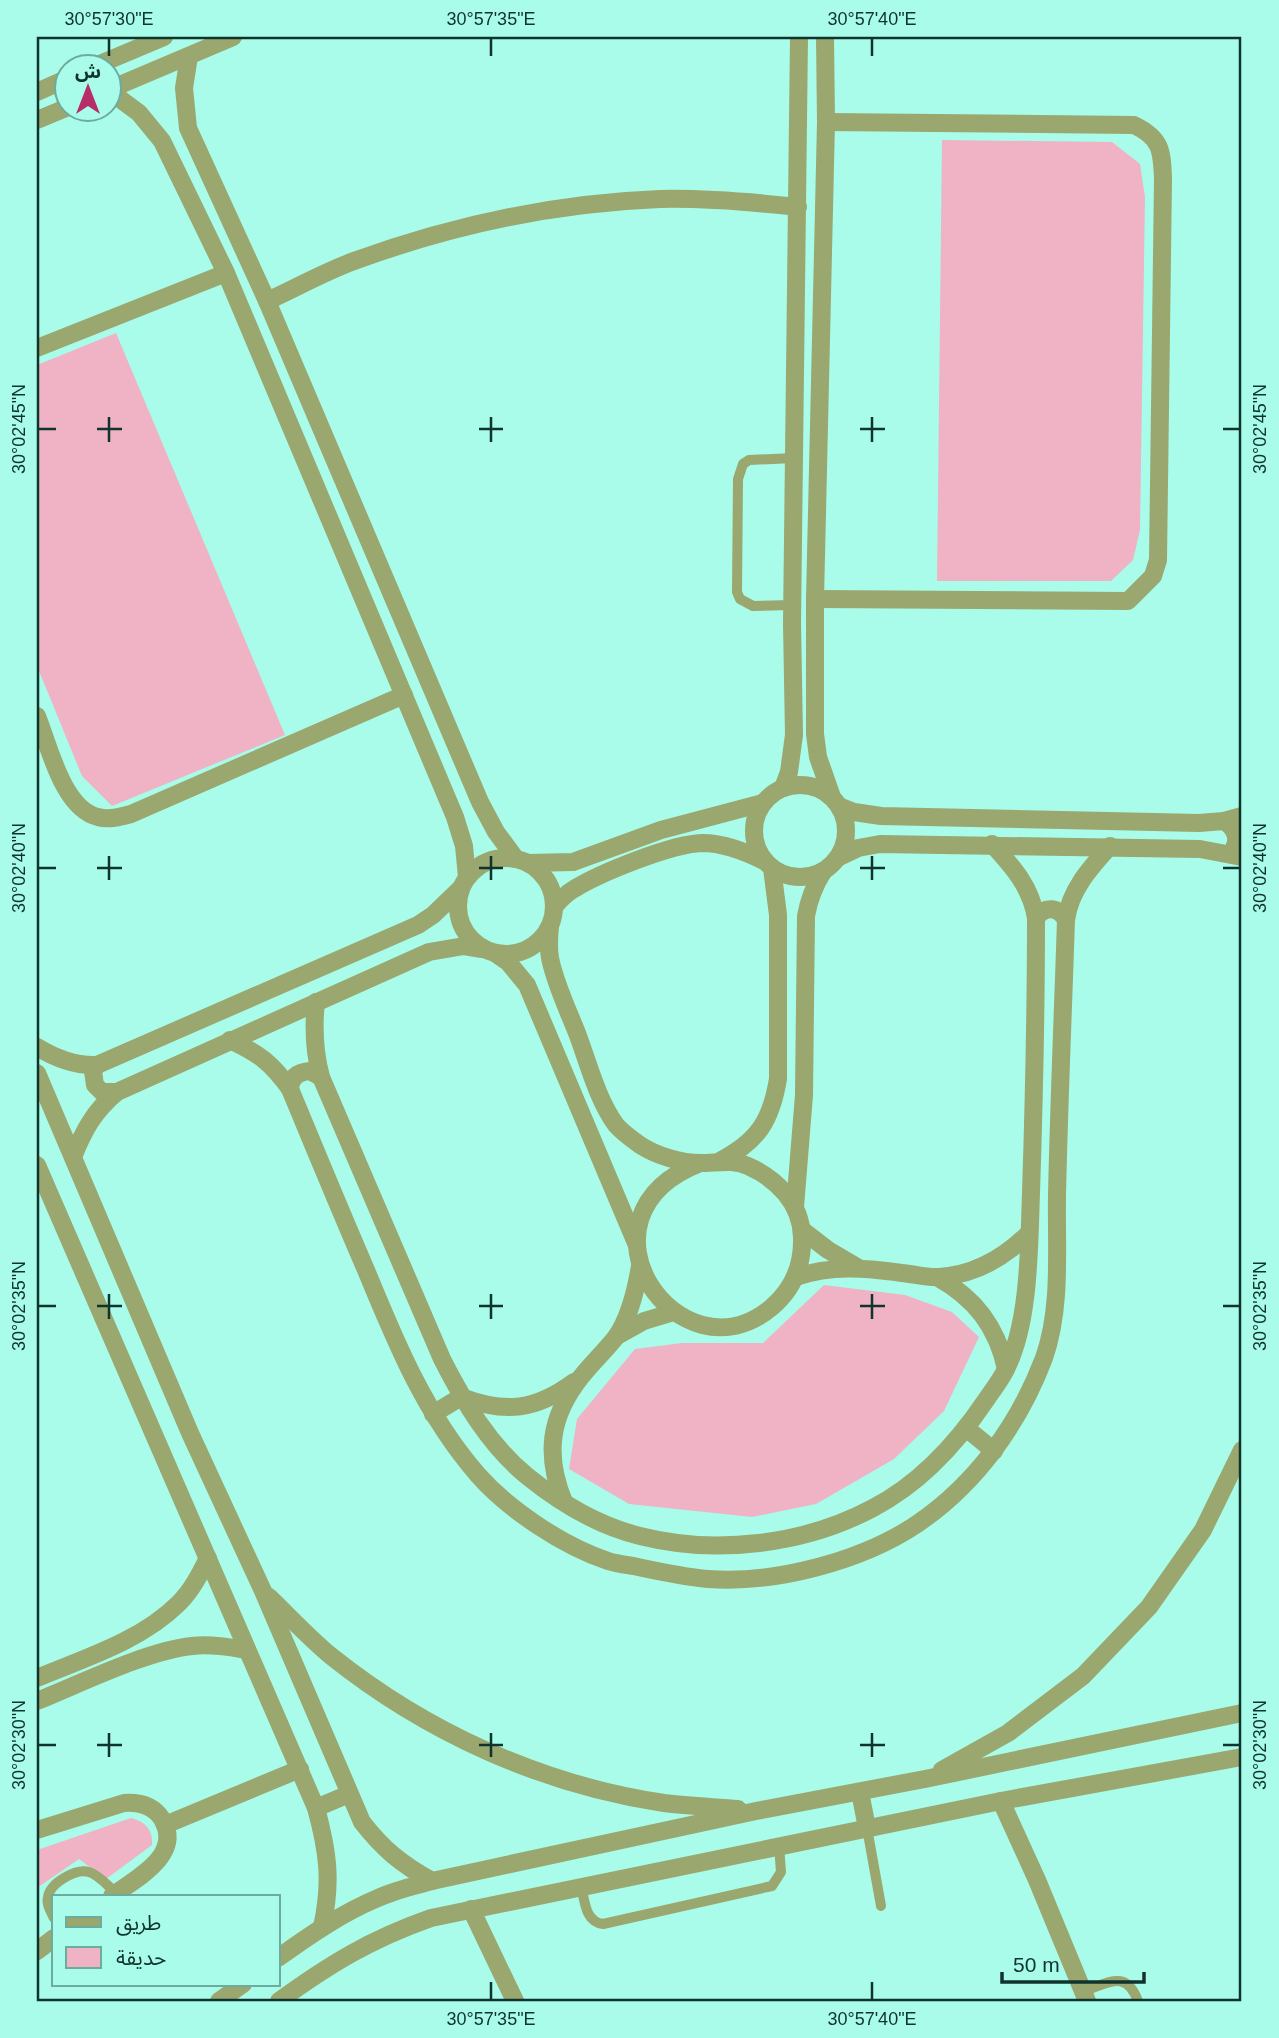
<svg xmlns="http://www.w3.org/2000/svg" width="1279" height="2038" font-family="Arial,'Noto Sans Arabic',sans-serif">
<rect width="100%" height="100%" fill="#a8fce9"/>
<g fill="#efb3c5">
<path d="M942,140L1112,142L1140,164L1145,197L1140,530L1133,560L1111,581H937Z"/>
<path d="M116,333L285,735L112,806L82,776L37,666V365Z"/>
<path d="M824,1285L905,1295L952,1312L979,1337L944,1411L894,1459L816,1504L752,1517L629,1504L569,1469L577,1419L635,1349L682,1343H763Z"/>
<path d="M131,1818C146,1822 153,1830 152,1845L106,1879L79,1859L37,1888V1850Z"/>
</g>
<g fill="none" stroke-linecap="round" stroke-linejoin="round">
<g stroke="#9aa76f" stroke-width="10">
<path d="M792,605L753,606L740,599L737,592L738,479L743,464L749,460L794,458"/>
<path d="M867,1828L881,1906"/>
<path d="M581,1886C585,1901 585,1922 603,1924L772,1886L781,1872L779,1846"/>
<path d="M54,1918C51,1912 46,1904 48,1897C50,1883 76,1868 89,1872C99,1875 108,1886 116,1893"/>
<path d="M1084,1991C1109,1983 1126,1969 1138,2001"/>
</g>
<g stroke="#9aa76f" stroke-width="18">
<path d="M825,37L826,122L815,599V734L818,757L832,797"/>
<path d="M189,56L184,88L188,128L267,301L480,802L496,832L516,859"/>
<path d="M95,66L164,37"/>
<path d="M108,90L139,113L162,141L226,273L455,817L464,846L467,877"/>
<path d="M108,90L233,37"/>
<path d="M37,92L66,79"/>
<path d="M37,120L66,108"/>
<path d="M267,301C296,288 324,272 354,261C453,225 555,203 660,199C706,198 752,202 798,207"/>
<path d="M37,348L226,273"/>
<path d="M815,599L1128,601L1153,576L1158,560L1163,179C1162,150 1161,138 1134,125L826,122"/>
<path d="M37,716C49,746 63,809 98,817C109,820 120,817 131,814L404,695"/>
<circle cx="800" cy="831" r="46"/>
<path d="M783,788L789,772L794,735L792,623L799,37"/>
<path d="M839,806L854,812L881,816L1199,823L1224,821L1242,816"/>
<path d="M1224,821C1237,829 1240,841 1231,853"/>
<path d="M839,857L858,848L880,844L1200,849L1242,857"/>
<circle cx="506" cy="906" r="48"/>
<path d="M528,863L573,862L661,830L763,803"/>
<path d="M554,907C560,900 565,894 574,889C600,873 671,844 702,843C724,843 744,851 764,861"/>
<path d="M1036,918C1045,905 1059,907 1066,920"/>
<path d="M550,926C549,937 548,947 550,958C555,983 567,1008 577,1033C588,1062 597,1099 616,1125C622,1132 633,1140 640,1145C657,1156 681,1163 701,1163C717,1163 732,1159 748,1166C777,1179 801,1203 802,1237C803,1265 794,1288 772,1307C680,1385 562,1217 700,1163"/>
<path d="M495,953L508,962L527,985L636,1243"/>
<path d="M316,1002C313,1029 314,1051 321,1077L442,1359C464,1402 489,1445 527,1476C559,1502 599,1526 640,1536C715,1555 804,1545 873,1508C919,1484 957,1443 986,1400C992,1391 1000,1381 1005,1371C1030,1324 1029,1246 1031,1193C1034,1101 1036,1010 1036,918C1031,887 1013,867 992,844"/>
<path d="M230,1040C258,1053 272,1063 290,1089C315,1149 340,1210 366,1270C396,1343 425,1414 478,1475C509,1510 563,1546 608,1561C617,1564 628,1565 638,1567C661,1572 685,1577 708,1579C775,1584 862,1561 917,1524C976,1484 1019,1424 1044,1358C1062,1307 1056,1248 1057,1195C1059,1103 1063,1012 1066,920C1070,890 1090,868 1110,846"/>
<path d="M37,1047C55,1058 76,1066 97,1065L418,925L433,915L460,889"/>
<path d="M97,1065L93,1071L95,1085L102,1092H117"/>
<path d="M37,1073L190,1433L263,1591L362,1822C383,1849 401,1864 432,1881"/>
<path d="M290,1089C291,1077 298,1072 310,1071L321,1077"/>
<path d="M73,1157C84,1130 94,1111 117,1092L429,952L464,946L482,949"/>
<path d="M720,1161C758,1141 771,1121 778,1079V915L772,868"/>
<path d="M37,1165L316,1808C328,1852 332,1882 322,1927"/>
<path d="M795,1207L804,1095L806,916C809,899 814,886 823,872"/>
<path d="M802,1230L828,1250L857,1267"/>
<path d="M796,1277C832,1265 864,1268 902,1273C914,1274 927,1278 939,1277C974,1275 1005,1257 1029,1233"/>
<path d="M937,1277C975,1298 997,1327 1006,1369"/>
<path d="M617,1336L644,1321L674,1312"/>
<path d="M433,1414L461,1397C506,1414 536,1410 574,1382"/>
<path d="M966,1428L994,1451"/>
<path d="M564,1502C545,1456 549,1417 581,1377C592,1363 605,1351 616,1337C630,1317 636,1290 640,1266"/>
<path d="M269,1597C289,1616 309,1638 331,1656C426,1732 542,1785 664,1803C688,1806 714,1807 738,1809"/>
<path d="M37,1678C85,1658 141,1641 179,1603C192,1590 200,1574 208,1558"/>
<path d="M37,1701C82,1683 146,1651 192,1646C211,1644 229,1647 247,1650"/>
<path d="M942,1770L1008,1733L1083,1676L1149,1607L1203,1530L1242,1450"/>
<path d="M860,1792L867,1828"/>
<path d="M1001,1801L1037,1880L1087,2001"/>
<path d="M316,1808L349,1794"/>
<path d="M165,1825L300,1769"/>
<path d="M37,1830L124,1803C139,1802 153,1805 162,1819C184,1855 135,1879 112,1896"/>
<path d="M471,1909L515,2001"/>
<path d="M37,1951L54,1938"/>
<path d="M278,1958C310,1935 342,1913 378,1898C395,1890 414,1886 432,1881L756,1811L925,1779L1242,1713"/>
<path d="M219,2001L243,1984"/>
<path d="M279,2001C330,1964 371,1939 431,1918L1001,1801L1242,1757"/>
</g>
</g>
<path fill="none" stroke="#10342d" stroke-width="2.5" d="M109,38V56M491,38V56M872,38V56M109,417V442M491,417V442M872,417V442M38,429H56M97,429H122M479,429H503M860,429H885M1223,429H1240M109,856V880M491,856V880M872,856V880M38,868H56M97,868H122M479,868H503M860,868H885M1223,868H1240M109,1294V1319M491,1294V1319M872,1294V1319M38,1306H56M97,1306H122M479,1306H503M860,1306H885M1223,1306H1240M109,1733V1757M491,1733V1757M872,1733V1757M38,1745H56M97,1745H122M479,1745H503M860,1745H885M1223,1745H1240M491,1982V2000M872,1982V2000"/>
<rect width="1279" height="2038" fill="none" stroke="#a8fce9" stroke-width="77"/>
<rect x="52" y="1895" width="228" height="91" fill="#a8fce9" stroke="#6bac9e" stroke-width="2"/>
<rect x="66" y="1917" width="35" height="10" fill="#9aa76f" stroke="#6bac9e" stroke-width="2"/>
<text x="116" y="1930" font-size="21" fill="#10342d">طريق</text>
<rect x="66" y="1947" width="35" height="21" fill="#efb3c5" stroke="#6bac9e" stroke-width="2"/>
<text x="116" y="1965" font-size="21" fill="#10342d">حديقة</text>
<g transform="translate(88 88)"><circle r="33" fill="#a8fce9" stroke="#6bac9e" stroke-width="2"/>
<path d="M0-5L12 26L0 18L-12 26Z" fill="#b72d69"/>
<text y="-10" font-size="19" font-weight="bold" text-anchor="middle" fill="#10342d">ش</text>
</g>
<path d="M1002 1972v10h142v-10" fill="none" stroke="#10342d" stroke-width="3.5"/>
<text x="1013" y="1972" font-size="21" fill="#10342d" stroke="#a8fce9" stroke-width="5" paint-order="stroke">50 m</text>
<rect x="38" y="38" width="1202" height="1962" fill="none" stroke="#10342d" stroke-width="2.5"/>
<g font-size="18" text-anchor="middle" fill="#10342d">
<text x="109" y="25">30°57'30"E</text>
<text x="491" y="25">30°57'35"E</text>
<text x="872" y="25">30°57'40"E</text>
<text transform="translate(19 429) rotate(-90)" y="6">30°02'45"N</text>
<text transform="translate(1260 429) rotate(-90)" y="6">30°02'45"N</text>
<text transform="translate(19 868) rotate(-90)" y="6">30°02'40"N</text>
<text transform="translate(1260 868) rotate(-90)" y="6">30°02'40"N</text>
<text transform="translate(19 1306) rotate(-90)" y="6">30°02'35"N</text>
<text transform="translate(1260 1306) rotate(-90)" y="6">30°02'35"N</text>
<text transform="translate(19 1745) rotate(-90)" y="6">30°02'30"N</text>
<text transform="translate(1260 1745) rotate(-90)" y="6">30°02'30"N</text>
<text x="491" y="2025">30°57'35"E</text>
<text x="872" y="2025">30°57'40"E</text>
</g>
</svg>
